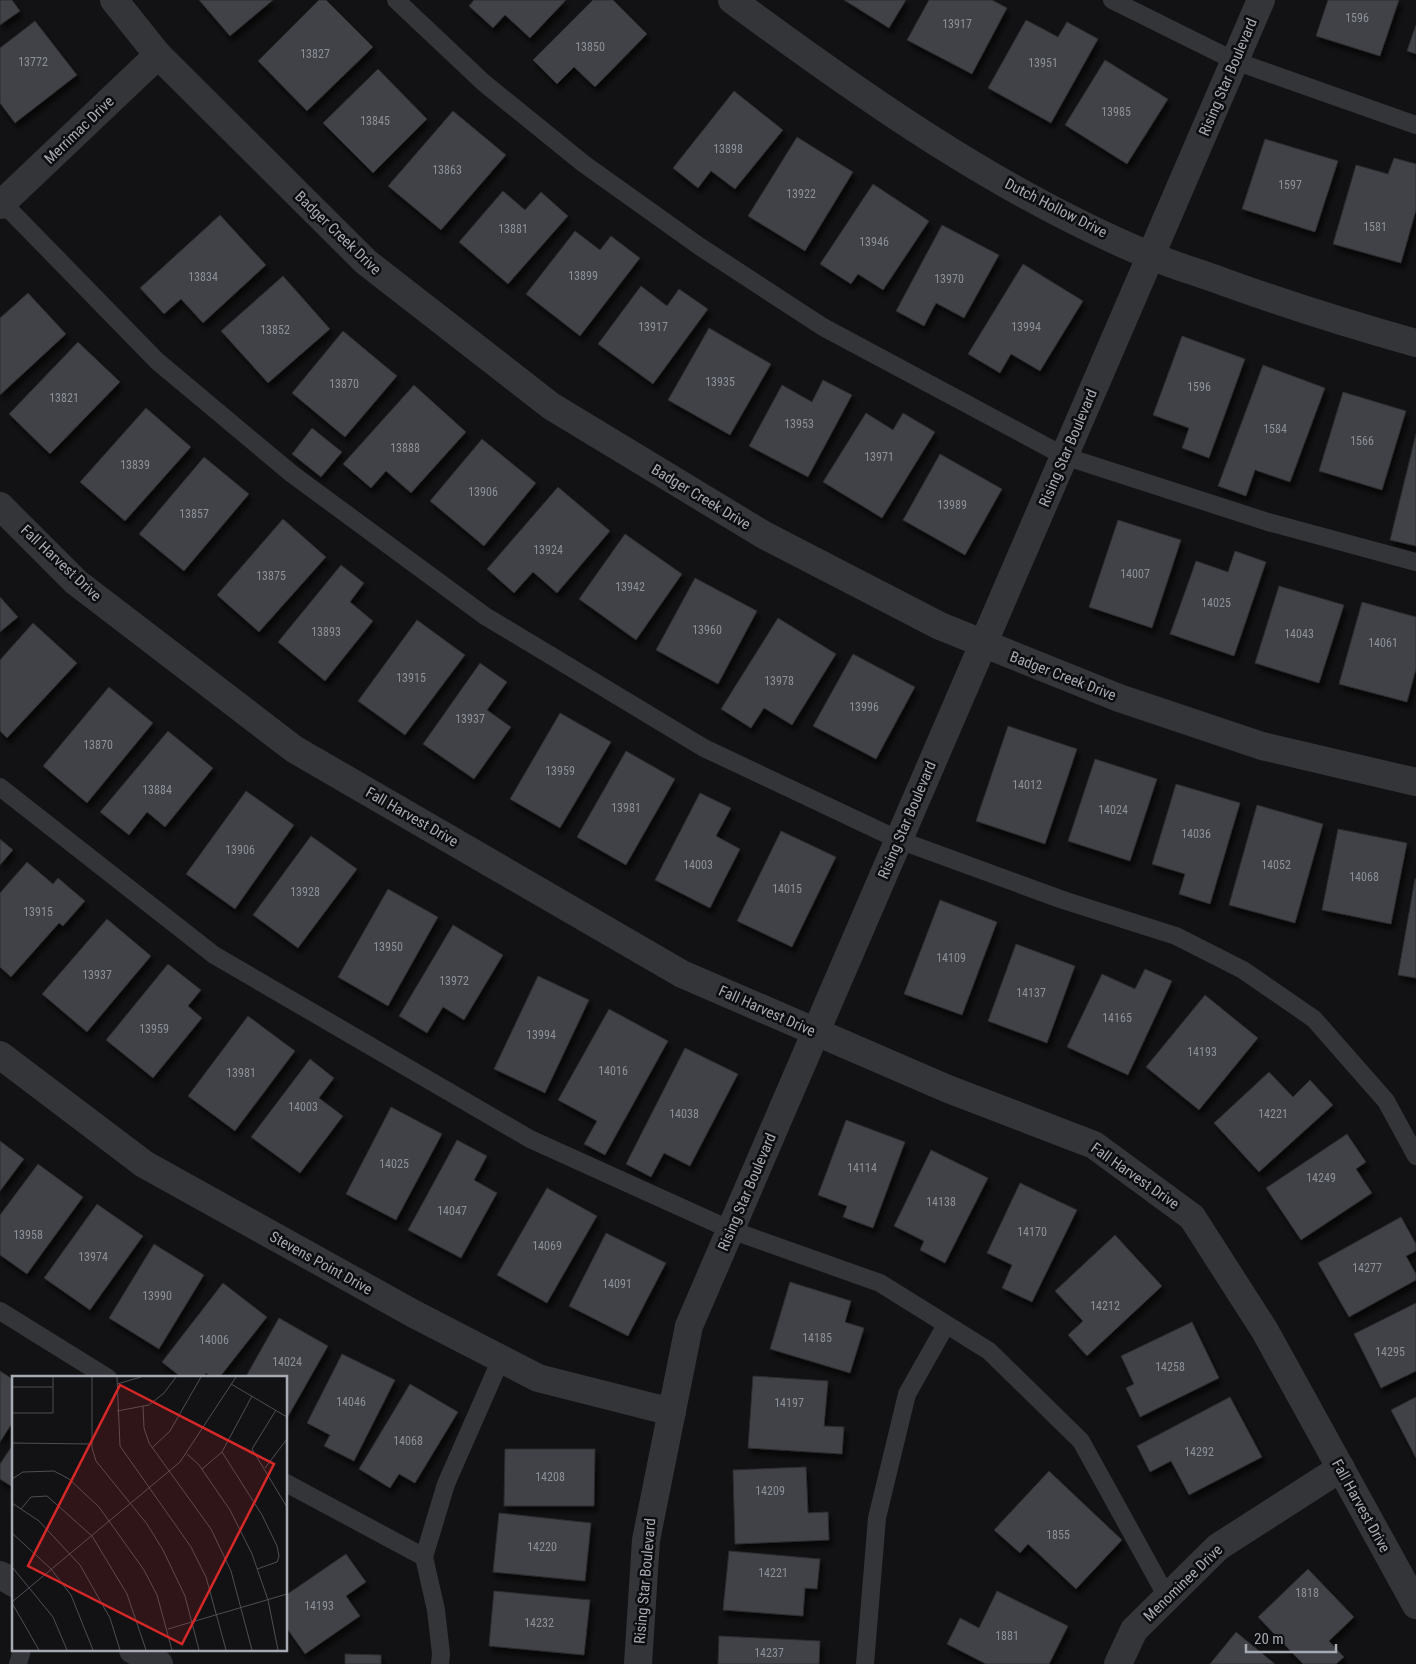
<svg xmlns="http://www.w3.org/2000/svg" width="1416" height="1664" font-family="'Roboto Condensed',sans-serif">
<defs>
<filter id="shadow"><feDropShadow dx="3" dy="5.5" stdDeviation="2.5" flood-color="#0009"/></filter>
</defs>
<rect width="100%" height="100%" fill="#121214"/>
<g fill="#414247" stroke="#2c2d2f" filter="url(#shadow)">
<path d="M0,0H12L20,11L0,25Z"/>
<path d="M199,0H273L230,36Z"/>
<path d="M319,0H326L373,47L307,111L258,61Z"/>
<path d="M474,0H566L530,38L505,15L493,28L469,6Z"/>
<path d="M593,0H613L647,34L595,87L574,67L557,84L533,60Z"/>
<path d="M844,0H906L889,28Z"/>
<path d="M929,0H992L1007,8L972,74L907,40Z"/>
<path d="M1328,0H1399L1380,56L1316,36Z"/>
<path d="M1026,20L1058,37L1067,22L1098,39L1051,123L988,88Z"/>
<path d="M35,21L77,75L15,123L0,103V48Z"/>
<path d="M1416,25V54L1407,51Z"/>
<path d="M1105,60L1168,99L1127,164L1065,125Z"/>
<path d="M378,69L427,119L373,173L323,123Z"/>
<path d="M734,91L783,130L735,189L711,171L698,188L673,168Z"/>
<path d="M453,111L506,155L441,230L388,186Z"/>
<path d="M797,137L853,172L805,251L748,216Z"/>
<path d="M1265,139L1338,161L1315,232L1242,209Z"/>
<path d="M1394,158L1416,164V210L1401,263L1333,244L1356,165L1388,174Z"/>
<path d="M873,184L929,221L883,290L858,274L851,284L820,264Z"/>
<path d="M503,191L525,210L541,192L568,216L508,284L459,242Z"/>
<path d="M220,215L266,265L203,323L181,299L164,314L140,288Z"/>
<path d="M942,225L999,255L964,318L936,303L924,326L896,311Z"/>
<path d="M575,231L600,250L611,236L640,258L580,336L526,294Z"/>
<path d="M1023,264L1083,301L1040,371L1011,354L1000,373L968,354Z"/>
<path d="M283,276L330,329L268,383L221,331Z"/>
<path d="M641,286L667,306L679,289L708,309L653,384L598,344Z"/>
<path d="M28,293L66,334L0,395V318Z"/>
<path d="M709,328L771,364L730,435L668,400Z"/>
<path d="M343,331L397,376L345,437L292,393Z"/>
<path d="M1182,336L1245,359L1209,458L1182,448L1189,428L1153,415Z"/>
<path d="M78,342L120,382L50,454L9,414Z"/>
<path d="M1263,365L1325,388L1290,482L1255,470L1246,496L1218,486Z"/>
<path d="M823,380L852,395L808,477L749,446L782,385L812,402Z"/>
<path d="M414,385L466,432L411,493L386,471L371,488L343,464Z"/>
<path d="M1343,392L1406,411L1382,490L1319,471Z"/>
<path d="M146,408L191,447L125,521L80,482Z"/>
<path d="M866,413L893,430L903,413L935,432L882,518L823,482Z"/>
<path d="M312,428L342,452L321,477L292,454Z"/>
<path d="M1416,434V546L1390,540Z"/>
<path d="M482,439L536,483L484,546L430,501Z"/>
<path d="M940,454L1002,489L965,555L903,520Z"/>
<path d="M204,457L249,494L184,571L139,534Z"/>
<path d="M558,487L610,531L557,593L533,572L514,593L487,569Z"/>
<path d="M283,519L326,557L259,632L217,595Z"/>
<path d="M1118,520L1181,540L1152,628L1089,607Z"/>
<path d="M625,534L682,574L636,640L579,599Z"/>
<path d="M1235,551L1266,562L1234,656L1170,634L1196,561L1228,572Z"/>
<path d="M341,565L364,583L350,602L373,621L325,681L278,642Z"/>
<path d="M695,578L757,611L718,684L656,650Z"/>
<path d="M1279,586L1344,605L1319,683L1255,663Z"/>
<path d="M0,597L18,617L0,632Z"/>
<path d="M1362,602L1416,617V669L1407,702L1339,684Z"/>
<path d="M778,618L836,654L792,725L764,708L751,728L721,709Z"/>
<path d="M417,620L465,655L405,735L358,701Z"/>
<path d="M33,623L77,663L7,738L0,731V660Z"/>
<path d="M853,654L915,687L876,759L813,726Z"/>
<path d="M480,663L507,682L487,710L511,727L474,779L423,744Z"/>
<path d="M109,687L153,723L87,803L43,766Z"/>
<path d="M560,713L611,742L560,828L510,799Z"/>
<path d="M1008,726L1077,749L1045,844L976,821Z"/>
<path d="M168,731L213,768L165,827L147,812L129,835L100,812Z"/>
<path d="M626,751L675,779L626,865L577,837Z"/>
<path d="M1095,759L1157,779L1130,861L1068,841Z"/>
<path d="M1176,784L1240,803L1210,904L1179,894L1185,874L1152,864Z"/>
<path d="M246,791L294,825L235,909L186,874Z"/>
<path d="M700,793L731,808L716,836L740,849L710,908L655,880Z"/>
<path d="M1257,805L1323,824L1295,923L1229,905Z"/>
<path d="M1338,829L1407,843L1391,924L1322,910Z"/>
<path d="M781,831L836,857L792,947L737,921Z"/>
<path d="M311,836L357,869L298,948L253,915Z"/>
<path d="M0,839L13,850L0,865Z"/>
<path d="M27,862L53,884L58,878L85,901L63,926L59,923L11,977L0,967V893Z"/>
<path d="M1415,879H1416V978L1398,975Z"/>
<path d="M388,889L438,917L388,1006L338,977Z"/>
<path d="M940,900L997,922L962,1015L904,994Z"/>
<path d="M107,919L151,956L87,1032L42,994Z"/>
<path d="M453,925L503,955L464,1020L443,1007L427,1033L399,1016Z"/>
<path d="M1016,944L1075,966L1047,1043L988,1021Z"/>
<path d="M168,964L201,990L188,1006L202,1018L153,1078L106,1040Z"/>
<path d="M1145,969L1172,981L1128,1075L1067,1047L1102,974L1135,989Z"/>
<path d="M538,976L589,1000L545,1093L494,1069Z"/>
<path d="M1205,995L1258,1038L1199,1110L1146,1067Z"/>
<path d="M609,1009L668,1041L605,1155L584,1144L597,1121L558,1100Z"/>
<path d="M248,1016L295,1051L235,1131L188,1096Z"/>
<path d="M685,1048L738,1074L690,1166L664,1153L651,1177L626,1164Z"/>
<path d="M310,1059L334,1078L319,1098L343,1116L300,1173L251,1137Z"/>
<path d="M1269,1072L1293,1097L1310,1080L1333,1105L1259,1172L1214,1123Z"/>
<path d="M391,1107L442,1134L396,1220L346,1194Z"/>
<path d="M846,1120L905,1142L873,1228L843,1217L847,1206L818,1195Z"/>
<path d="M1347,1134L1366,1162L1356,1169L1372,1193L1301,1240L1266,1188Z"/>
<path d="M457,1140L487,1156L474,1180L497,1193L461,1258L408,1230Z"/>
<path d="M0,1141L24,1159L0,1191Z"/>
<path d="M931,1150L988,1178L945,1263L920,1250L924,1241L894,1226Z"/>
<path d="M38,1164L83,1197L27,1274L0,1255V1215Z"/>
<path d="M1020,1183L1077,1210L1032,1302L1002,1288L1012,1265L987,1253Z"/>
<path d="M547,1188L597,1216L547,1303L497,1275Z"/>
<path d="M97,1204L143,1236L90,1310L44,1278Z"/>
<path d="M1401,1217L1416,1244V1251L1406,1256L1416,1274V1280L1349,1317L1318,1263Z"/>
<path d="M606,1233L666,1263L628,1336L569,1306Z"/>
<path d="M1115,1235L1162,1286L1087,1356L1068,1335L1083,1321L1055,1291Z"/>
<path d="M154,1244L204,1275L159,1349L109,1318Z"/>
<path d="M790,1282L851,1301L845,1322L864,1328L850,1373L770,1349Z"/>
<path d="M223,1283L267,1317L219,1378H212L206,1373L203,1378H182L162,1362Z"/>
<path d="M1416,1303V1371L1381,1388L1354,1334Z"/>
<path d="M279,1318L328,1346L286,1420V1378H245Z"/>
<path d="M1192,1322L1219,1378L1140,1417L1126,1388L1134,1384L1121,1356Z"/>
<path d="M342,1354L395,1380L354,1461L324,1446L330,1435L307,1423Z"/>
<path d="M0,1371L14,1380V1420L0,1442Z"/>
<path d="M753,1376L828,1381L824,1426L844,1427L842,1454L748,1448Z"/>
<path d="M410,1384L458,1412L415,1483L399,1474L390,1488L359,1469Z"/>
<path d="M1230,1397L1262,1457L1189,1495L1171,1461L1150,1472L1137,1446Z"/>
<path d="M1416,1397V1458L1391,1410Z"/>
<path d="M14,1443V1488L0,1479V1464Z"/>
<path d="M505,1449H595L594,1506H504Z"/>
<path d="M806,1467L808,1513L828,1512L829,1540L735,1544L733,1470Z"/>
<path d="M1049,1471L1122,1540L1076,1589L1028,1544L1020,1553L994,1530Z"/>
<path d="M499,1513L591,1523L585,1581L493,1572Z"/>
<path d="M729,1551L820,1559L817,1589L805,1588L803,1616L723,1610Z"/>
<path d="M346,1554L366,1582L346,1596L360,1616L305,1654L286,1627V1595Z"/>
<path d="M1308,1569L1354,1617L1329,1641L1344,1657L1336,1664H1303L1258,1617Z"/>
<path d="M494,1591L590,1600L584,1655L489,1646Z"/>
<path d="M997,1591L1068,1626L1049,1664H986L947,1644L960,1618L979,1628Z"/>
<path d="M1236,1632L1275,1664H1210Z"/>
<path d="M719,1636L820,1641L819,1664H718Z"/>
<path d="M345,1654L381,1655V1664H345Z"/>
</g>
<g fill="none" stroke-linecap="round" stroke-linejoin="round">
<g stroke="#343538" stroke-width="18">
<path d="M396,0L484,83L584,164L699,246L823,327L1064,456L1268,522L1416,562"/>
<path d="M1112,0L1235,61L1416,125"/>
<path d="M0,200L157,361L292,474L485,616L704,748L899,840L1063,900L1176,936L1243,970L1314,1019L1386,1101L1416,1156"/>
<path d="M0,787L214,955L530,1139L731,1230L880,1283L989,1351L1081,1441L1167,1597"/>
<path d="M0,1311L108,1378"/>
<path d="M286,1483L424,1557"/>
<path d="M18,1664L22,1650"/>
<path d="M440,1664L441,1654L436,1610L424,1557L446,1484L501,1359"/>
<path d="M865,1664L877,1518L907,1394L946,1325"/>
</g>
<g stroke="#343538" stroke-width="28">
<path d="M114,0L158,55L366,262L551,406L764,535L940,626L1119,698L1262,746L1416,782"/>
<path d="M732,0C862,96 1001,194 1151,256C1175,266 1200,273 1224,282C1288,305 1351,325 1416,343"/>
<path d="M0,205L158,55"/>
<path d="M0,506L76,582L294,749L682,974L948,1089L1094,1145L1192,1217L1265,1331L1416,1605"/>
<path d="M0,1055L144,1164L414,1314L538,1378L672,1412"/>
<path d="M0,1575L14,1583"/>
<path d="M133,1650L159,1664"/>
<path d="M638,1664L646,1540L689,1326L1261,0"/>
<path d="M1118,1664L1134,1630L1218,1547L1341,1468"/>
</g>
</g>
<g text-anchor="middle" stroke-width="5" stroke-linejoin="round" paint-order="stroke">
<g font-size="12" fill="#8c9098">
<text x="1357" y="22">1596</text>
<text x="957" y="28">13917</text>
<text x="590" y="51">13850</text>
<text x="315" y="58">13827</text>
<text x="33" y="66">13772</text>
<text x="1043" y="67">13951</text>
<text x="1116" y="116">13985</text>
<text x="375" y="125">13845</text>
<text x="728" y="153">13898</text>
<text x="447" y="174">13863</text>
<text x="1290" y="189">1597</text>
<text x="801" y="198">13922</text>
<text x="1375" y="231">1581</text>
<text x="513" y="233">13881</text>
<text x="874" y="246">13946</text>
<text x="583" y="280">13899</text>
<text x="203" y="281">13834</text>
<text x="949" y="283">13970</text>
<text x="653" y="331">13917</text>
<text x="1026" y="331">13994</text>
<text x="275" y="334">13852</text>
<text x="720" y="386">13935</text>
<text x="344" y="388">13870</text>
<text x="1199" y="391">1596</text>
<text x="64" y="402">13821</text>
<text x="799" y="428">13953</text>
<text x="1275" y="433">1584</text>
<text x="1362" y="445">1566</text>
<text x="405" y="452">13888</text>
<text x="879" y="461">13971</text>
<text x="135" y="469">13839</text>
<text x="483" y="496">13906</text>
<text x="952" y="509">13989</text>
<text x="194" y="518">13857</text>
<text x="548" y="554">13924</text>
<text x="1135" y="578">14007</text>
<text x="271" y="580">13875</text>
<text x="630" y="591">13942</text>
<text x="1216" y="607">14025</text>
<text x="707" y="634">13960</text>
<text x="326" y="636">13893</text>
<text x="1299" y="638">14043</text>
<text x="1383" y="647">14061</text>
<text x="411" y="682">13915</text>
<text x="779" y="685">13978</text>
<text x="864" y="711">13996</text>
<text x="470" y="723">13937</text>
<text x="98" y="749">13870</text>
<text x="560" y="775">13959</text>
<text x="1027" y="789">14012</text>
<text x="157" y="794">13884</text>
<text x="626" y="812">13981</text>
<text x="1113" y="814">14024</text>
<text x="1196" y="838">14036</text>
<text x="240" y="854">13906</text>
<text x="698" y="869">14003</text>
<text x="1276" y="869">14052</text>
<text x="1364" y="881">14068</text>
<text x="787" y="893">14015</text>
<text x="305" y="896">13928</text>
<text x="38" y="916">13915</text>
<text x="388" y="951">13950</text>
<text x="951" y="962">14109</text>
<text x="97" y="979">13937</text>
<text x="454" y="985">13972</text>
<text x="1031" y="997">14137</text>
<text x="1117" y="1022">14165</text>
<text x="154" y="1033">13959</text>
<text x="541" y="1039">13994</text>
<text x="1202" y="1056">14193</text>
<text x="613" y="1075">14016</text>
<text x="241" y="1077">13981</text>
<text x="303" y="1111">14003</text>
<text x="684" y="1118">14038</text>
<text x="1273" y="1118">14221</text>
<text x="394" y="1168">14025</text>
<text x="862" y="1172">14114</text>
<text x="1321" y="1182">14249</text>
<text x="941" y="1206">14138</text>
<text x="452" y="1215">14047</text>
<text x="1032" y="1236">14170</text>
<text x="28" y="1239">13958</text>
<text x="547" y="1250">14069</text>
<text x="93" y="1261">13974</text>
<text x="1367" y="1272">14277</text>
<text x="617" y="1288">14091</text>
<text x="157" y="1300">13990</text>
<text x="1105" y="1310">14212</text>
<text x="817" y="1342">14185</text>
<text x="214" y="1344">14006</text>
<text x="1390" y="1356">14295</text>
<text x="287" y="1366">14024</text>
<text x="1170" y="1371">14258</text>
<text x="351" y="1406">14046</text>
<text x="789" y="1407">14197</text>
<text x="408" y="1445">14068</text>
<text x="1199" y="1456">14292</text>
<text x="550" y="1481">14208</text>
<text x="770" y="1495">14209</text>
<text x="1058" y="1539">1855</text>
<text x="542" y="1551">14220</text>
<text x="773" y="1577">14221</text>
<text x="1307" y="1597">1818</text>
<text x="319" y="1610">14193</text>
<text x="539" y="1627">14232</text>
<text x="1007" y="1640">1881</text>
<text x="769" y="1657">14237</text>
</g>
<g font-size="15" fill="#a5aab3" stroke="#0d0d0f">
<text transform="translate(1228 77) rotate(-67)" y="5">Rising Star Boulevard</text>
<text transform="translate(79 130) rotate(-44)" y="5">Merrimac Drive</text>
<text transform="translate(1056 208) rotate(27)" y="5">Dutch Hollow Drive</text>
<text transform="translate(338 233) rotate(44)" y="5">Badger Creek Drive</text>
<text transform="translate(1068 448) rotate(-67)" y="5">Rising Star Boulevard</text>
<text transform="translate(701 497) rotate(31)" y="5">Badger Creek Drive</text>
<text transform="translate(61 563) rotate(43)" y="5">Fall Harvest Drive</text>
<text transform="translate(1063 676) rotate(21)" y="5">Badger Creek Drive</text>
<text transform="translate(412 817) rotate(30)" y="5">Fall Harvest Drive</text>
<text transform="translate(907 820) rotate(-67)" y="5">Rising Star Boulevard</text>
<text transform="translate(767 1011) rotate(24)" y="5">Fall Harvest Drive</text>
<text transform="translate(1135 1176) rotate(35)" y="5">Fall Harvest Drive</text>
<text transform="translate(747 1192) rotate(-67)" y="5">Rising Star Boulevard</text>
<text transform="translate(321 1263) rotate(29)" y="5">Stevens Point Drive</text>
<text transform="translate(1361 1506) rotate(61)" y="5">Fall Harvest Drive</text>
<text transform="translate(645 1581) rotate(-85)" y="5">Rising Star Boulevard</text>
<text transform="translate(1183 1583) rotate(-44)" y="5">Menominee Drive</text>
</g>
</g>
<g transform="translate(12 1376)">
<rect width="275" height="275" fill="#121214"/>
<path fill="none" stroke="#4d4f54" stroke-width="1" d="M80,1V72L84,85L135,148L151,174L173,220L187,274M105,1L108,70L179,171L194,201L214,274M105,8L129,1M219,8L275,41M0,11H41M131,30L132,52L137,67L199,153L219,195L240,274M264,34L240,73L275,131M105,35L137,29L152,17L164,1M0,37H41V1M0,67L80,68M140,72L158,55L189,1M210,76L250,139L265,170L267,180L265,186L245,193M175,78L187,89L218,134L240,178L256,224L266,274M253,92L275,63M190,93L210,76L240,20M0,103L11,96L42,95L57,103L87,131L132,194L145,219L160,274M0,127L27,145L68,189L98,242L108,274M9,133L19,121L35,120L80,160L115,218L134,274M0,157L39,193L59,219L81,274M0,191L41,241L55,274M0,226L168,86L224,1M0,227L27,274M156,253L275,218"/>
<path fill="#d62828" fill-opacity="0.15" stroke="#d62828" stroke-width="2.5" d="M108,9L262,88L170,268L16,190Z"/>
<rect width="275" height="275" fill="none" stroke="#a5aab3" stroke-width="2.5"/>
</g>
<path d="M1246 1644v8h90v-8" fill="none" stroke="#a5aab3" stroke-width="2.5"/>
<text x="1254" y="1644" font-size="15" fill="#a5aab3" stroke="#0d0d0f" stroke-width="4" paint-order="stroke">20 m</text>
</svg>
